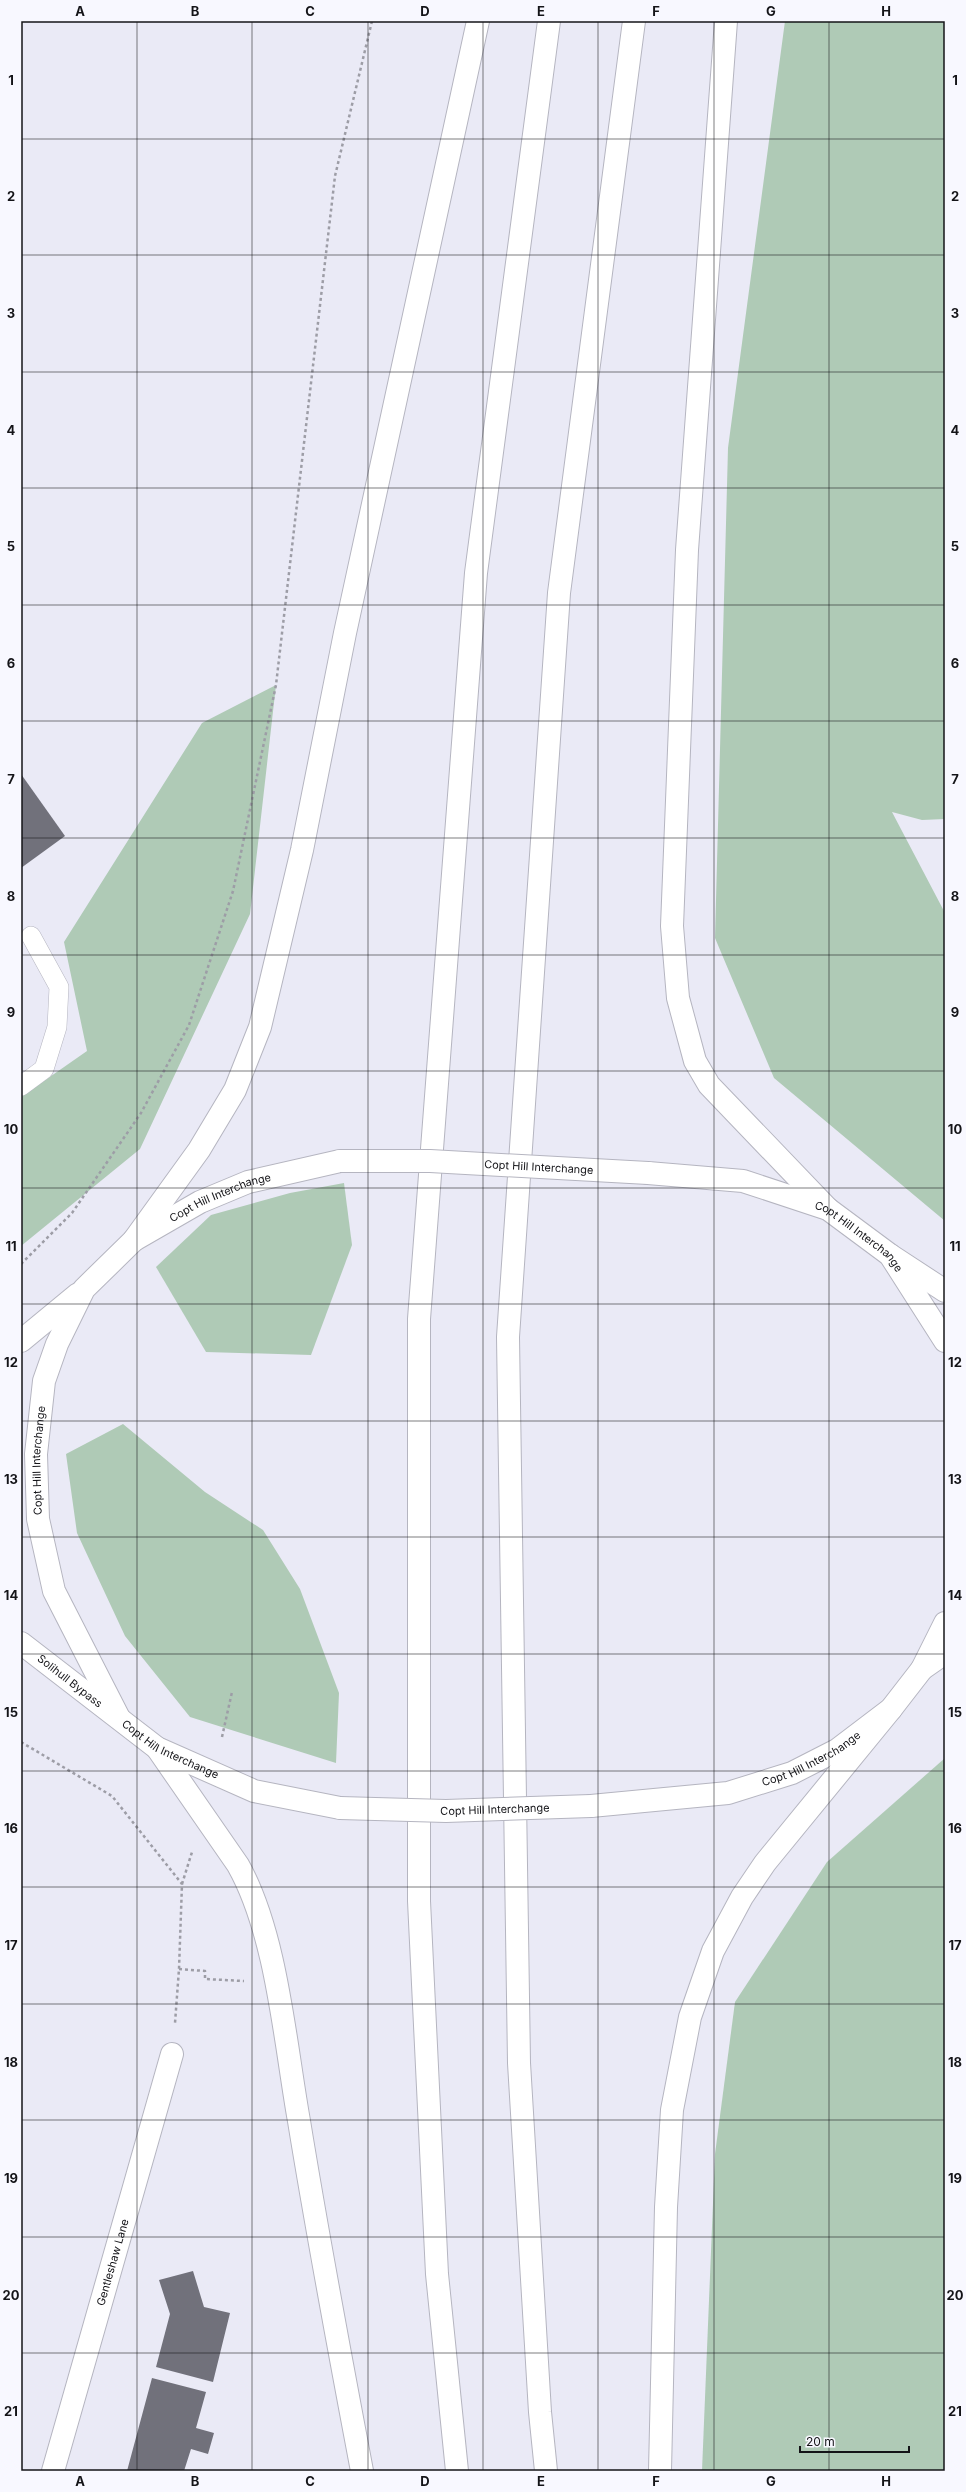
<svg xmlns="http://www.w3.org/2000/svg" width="966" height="2492" font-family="Inter,sans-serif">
<rect width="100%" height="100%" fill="#eaeaf6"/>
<g fill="#afcab6">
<path d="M785,21H945V819L922,820L892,812L945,913V1221L774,1078L715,938L728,448Z"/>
<path d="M276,685L250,914L140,1149L21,1246V1097L87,1051L64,942L202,723Z"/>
<path d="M344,1183L352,1245L311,1355L206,1352L156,1267L211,1215L290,1193Z"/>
<path d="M123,1424L205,1492L263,1530L300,1589L339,1693L336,1763L190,1717L125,1636L77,1533L66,1454Z"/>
<path d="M945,1758V2471H702L715,2154L735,2002L827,1862Z"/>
</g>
<g fill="#71717b">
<path d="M21,774L65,836L21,868Z"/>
<path d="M193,2271L204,2307L230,2313L213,2382L156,2367L170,2314L159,2280Z"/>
<path d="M152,2378L206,2392L196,2428L214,2433L208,2454L191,2449L184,2471H127Z"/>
</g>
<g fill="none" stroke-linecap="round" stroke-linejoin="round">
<defs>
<path id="service" d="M21,1086L44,1069L57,1027L59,987L31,936"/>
<g id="minor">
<path id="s1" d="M53,2471L172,2054"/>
</g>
<g id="primary">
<path d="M890,1255L945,1291"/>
<path d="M922,1669L945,1653"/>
</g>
<g id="trunk">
<path id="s2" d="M648,1173L743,1181L828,1209L890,1255L945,1341"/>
<path d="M21,1341L78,1294"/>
<path id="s3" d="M21,1643L157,1748L254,1791L340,1808"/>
<path id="s4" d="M119,1718L54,1591L38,1519L36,1454L44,1381L57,1344L84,1289L134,1240L200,1202L248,1182L340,1161"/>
<path id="s5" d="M591,1806L728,1793L792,1773L837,1750L891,1709L922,1669L945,1623"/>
</g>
<g id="motorway">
<path d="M726,21L687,550L672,926L678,998L695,1061L709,1085L828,1209"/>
<path d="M134,1240L199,1150L235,1090L260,1027L302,850L345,633L478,21"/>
<path d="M157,1748L238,1865C277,1934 285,2043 299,2121C318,2238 340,2355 362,2471"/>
<path d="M457,2471L437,2274L419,1901V1319L476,573L549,21"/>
<path d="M546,2471L540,2412L519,2063L508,1337L559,593L634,21"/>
<path d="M660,2471L666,2207L672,2110L690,2017L713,1951L742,1897L765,1863L891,1709"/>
</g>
</defs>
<use href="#service" stroke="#b5b5c0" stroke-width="20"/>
<use href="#minor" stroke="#b5b5c0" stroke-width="24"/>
<use href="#primary" stroke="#b5b5c0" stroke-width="24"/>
<use href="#trunk" stroke="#b5b5c0" stroke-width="24"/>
<use href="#motorway" stroke="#b5b5c0" stroke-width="24"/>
<g stroke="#9d9da6" stroke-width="2.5" stroke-dasharray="3 3" stroke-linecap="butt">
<path d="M21,1264L72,1213L141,1113L189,1025L233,891L276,685L335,176L372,21"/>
<path d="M222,1737L232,1692"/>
<path d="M21,1742L112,1796L182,1884L179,1969L175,2023"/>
<path d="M182,1884L192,1852"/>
<path d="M179,1969L205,1971V1979L244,1981"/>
</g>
<use href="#service" stroke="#fff" stroke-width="19"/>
<use href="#minor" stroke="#fff" stroke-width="22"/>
<use href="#primary" stroke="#fff" stroke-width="22"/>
<use href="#trunk" stroke="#fff" stroke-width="22"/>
<use href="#motorway" stroke="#fff" stroke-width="22"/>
<defs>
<g id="trunk-bridge">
<path id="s6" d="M340,1161H430L648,1173"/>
<path id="s7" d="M340,1808L446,1811L591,1806"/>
</g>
</defs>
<use href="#trunk-bridge" stroke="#b5b5c0" stroke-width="24" stroke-linecap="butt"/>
<use href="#trunk-bridge" stroke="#fff" stroke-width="22"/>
</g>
<path fill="none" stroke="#141418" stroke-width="1" stroke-opacity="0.55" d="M137,21V2471M252,21V2471M368,21V2471M483,21V2471M598,21V2471M714,21V2471M829,21V2471M21,139H945M21,255H945M21,372H945M21,488H945M21,605H945M21,721H945M21,838H945M21,955H945M21,1071H945M21,1188H945M21,1304H945M21,1421H945M21,1537H945M21,1654H945M21,1771H945M21,1887H945M21,2004H945M21,2120H945M21,2237H945M21,2353H945"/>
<g text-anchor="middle" stroke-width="3.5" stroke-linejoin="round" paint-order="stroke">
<g font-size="11" fill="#141418" stroke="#f8f8ff">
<text dy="4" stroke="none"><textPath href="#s6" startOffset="199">Copt Hill Interchange</textPath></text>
<text dy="4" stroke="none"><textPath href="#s4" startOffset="622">Copt Hill Interchange</textPath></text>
<text dy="4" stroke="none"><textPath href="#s2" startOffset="226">Copt Hill Interchange</textPath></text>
<text dy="4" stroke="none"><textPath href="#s4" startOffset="275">Copt Hill Interchange</textPath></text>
<text dy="4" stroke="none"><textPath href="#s3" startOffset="62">Solihull Bypass</textPath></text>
<text dy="4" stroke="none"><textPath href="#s3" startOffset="184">Copt Hill Interchange</textPath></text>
<text dy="4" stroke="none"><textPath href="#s5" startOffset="228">Copt Hill Interchange</textPath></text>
<text dy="4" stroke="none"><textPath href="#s7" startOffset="155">Copt Hill Interchange</textPath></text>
<text dy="4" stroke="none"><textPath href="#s1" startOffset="217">Gentleshaw Lane</textPath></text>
</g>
</g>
<rect width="966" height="2492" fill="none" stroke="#f8f8ff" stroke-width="44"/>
<path d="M800 2446v6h109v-6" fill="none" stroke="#141418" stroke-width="2"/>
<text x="806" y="2446" font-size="12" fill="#141418" stroke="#f8f8ff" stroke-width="3" paint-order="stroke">20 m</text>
<rect x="22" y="22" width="922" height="2448" fill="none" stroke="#141418" stroke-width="1.5"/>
<g font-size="13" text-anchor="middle" font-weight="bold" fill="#141418">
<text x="80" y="16">A</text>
<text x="195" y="16">B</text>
<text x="310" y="16">C</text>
<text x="425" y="16">D</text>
<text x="541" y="16">E</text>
<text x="656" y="16">F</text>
<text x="771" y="16">G</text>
<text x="886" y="16">H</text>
<text x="11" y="85">1</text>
<text x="955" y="85">1</text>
<text x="11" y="201">2</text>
<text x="955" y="201">2</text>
<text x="11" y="318">3</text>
<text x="955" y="318">3</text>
<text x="11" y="435">4</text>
<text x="955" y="435">4</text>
<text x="11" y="551">5</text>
<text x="955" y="551">5</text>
<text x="11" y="668">6</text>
<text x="955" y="668">6</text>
<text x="11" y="784">7</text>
<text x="955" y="784">7</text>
<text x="11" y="901">8</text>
<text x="955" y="901">8</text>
<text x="11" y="1017">9</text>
<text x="955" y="1017">9</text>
<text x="11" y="1134">10</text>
<text x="955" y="1134">10</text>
<text x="11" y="1251">11</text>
<text x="955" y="1251">11</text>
<text x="11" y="1367">12</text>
<text x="955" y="1367">12</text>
<text x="11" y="1484">13</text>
<text x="955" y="1484">13</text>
<text x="11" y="1600">14</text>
<text x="955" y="1600">14</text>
<text x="11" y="1717">15</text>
<text x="955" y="1717">15</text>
<text x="11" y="1833">16</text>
<text x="955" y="1833">16</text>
<text x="11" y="1950">17</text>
<text x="955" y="1950">17</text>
<text x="11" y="2067">18</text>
<text x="955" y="2067">18</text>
<text x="11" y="2183">19</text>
<text x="955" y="2183">19</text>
<text x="11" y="2300">20</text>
<text x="955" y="2300">20</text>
<text x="11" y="2416">21</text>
<text x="955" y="2416">21</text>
<text x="80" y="2486">A</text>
<text x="195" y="2486">B</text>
<text x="310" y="2486">C</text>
<text x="425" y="2486">D</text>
<text x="541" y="2486">E</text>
<text x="656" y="2486">F</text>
<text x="771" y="2486">G</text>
<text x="886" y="2486">H</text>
</g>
</svg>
